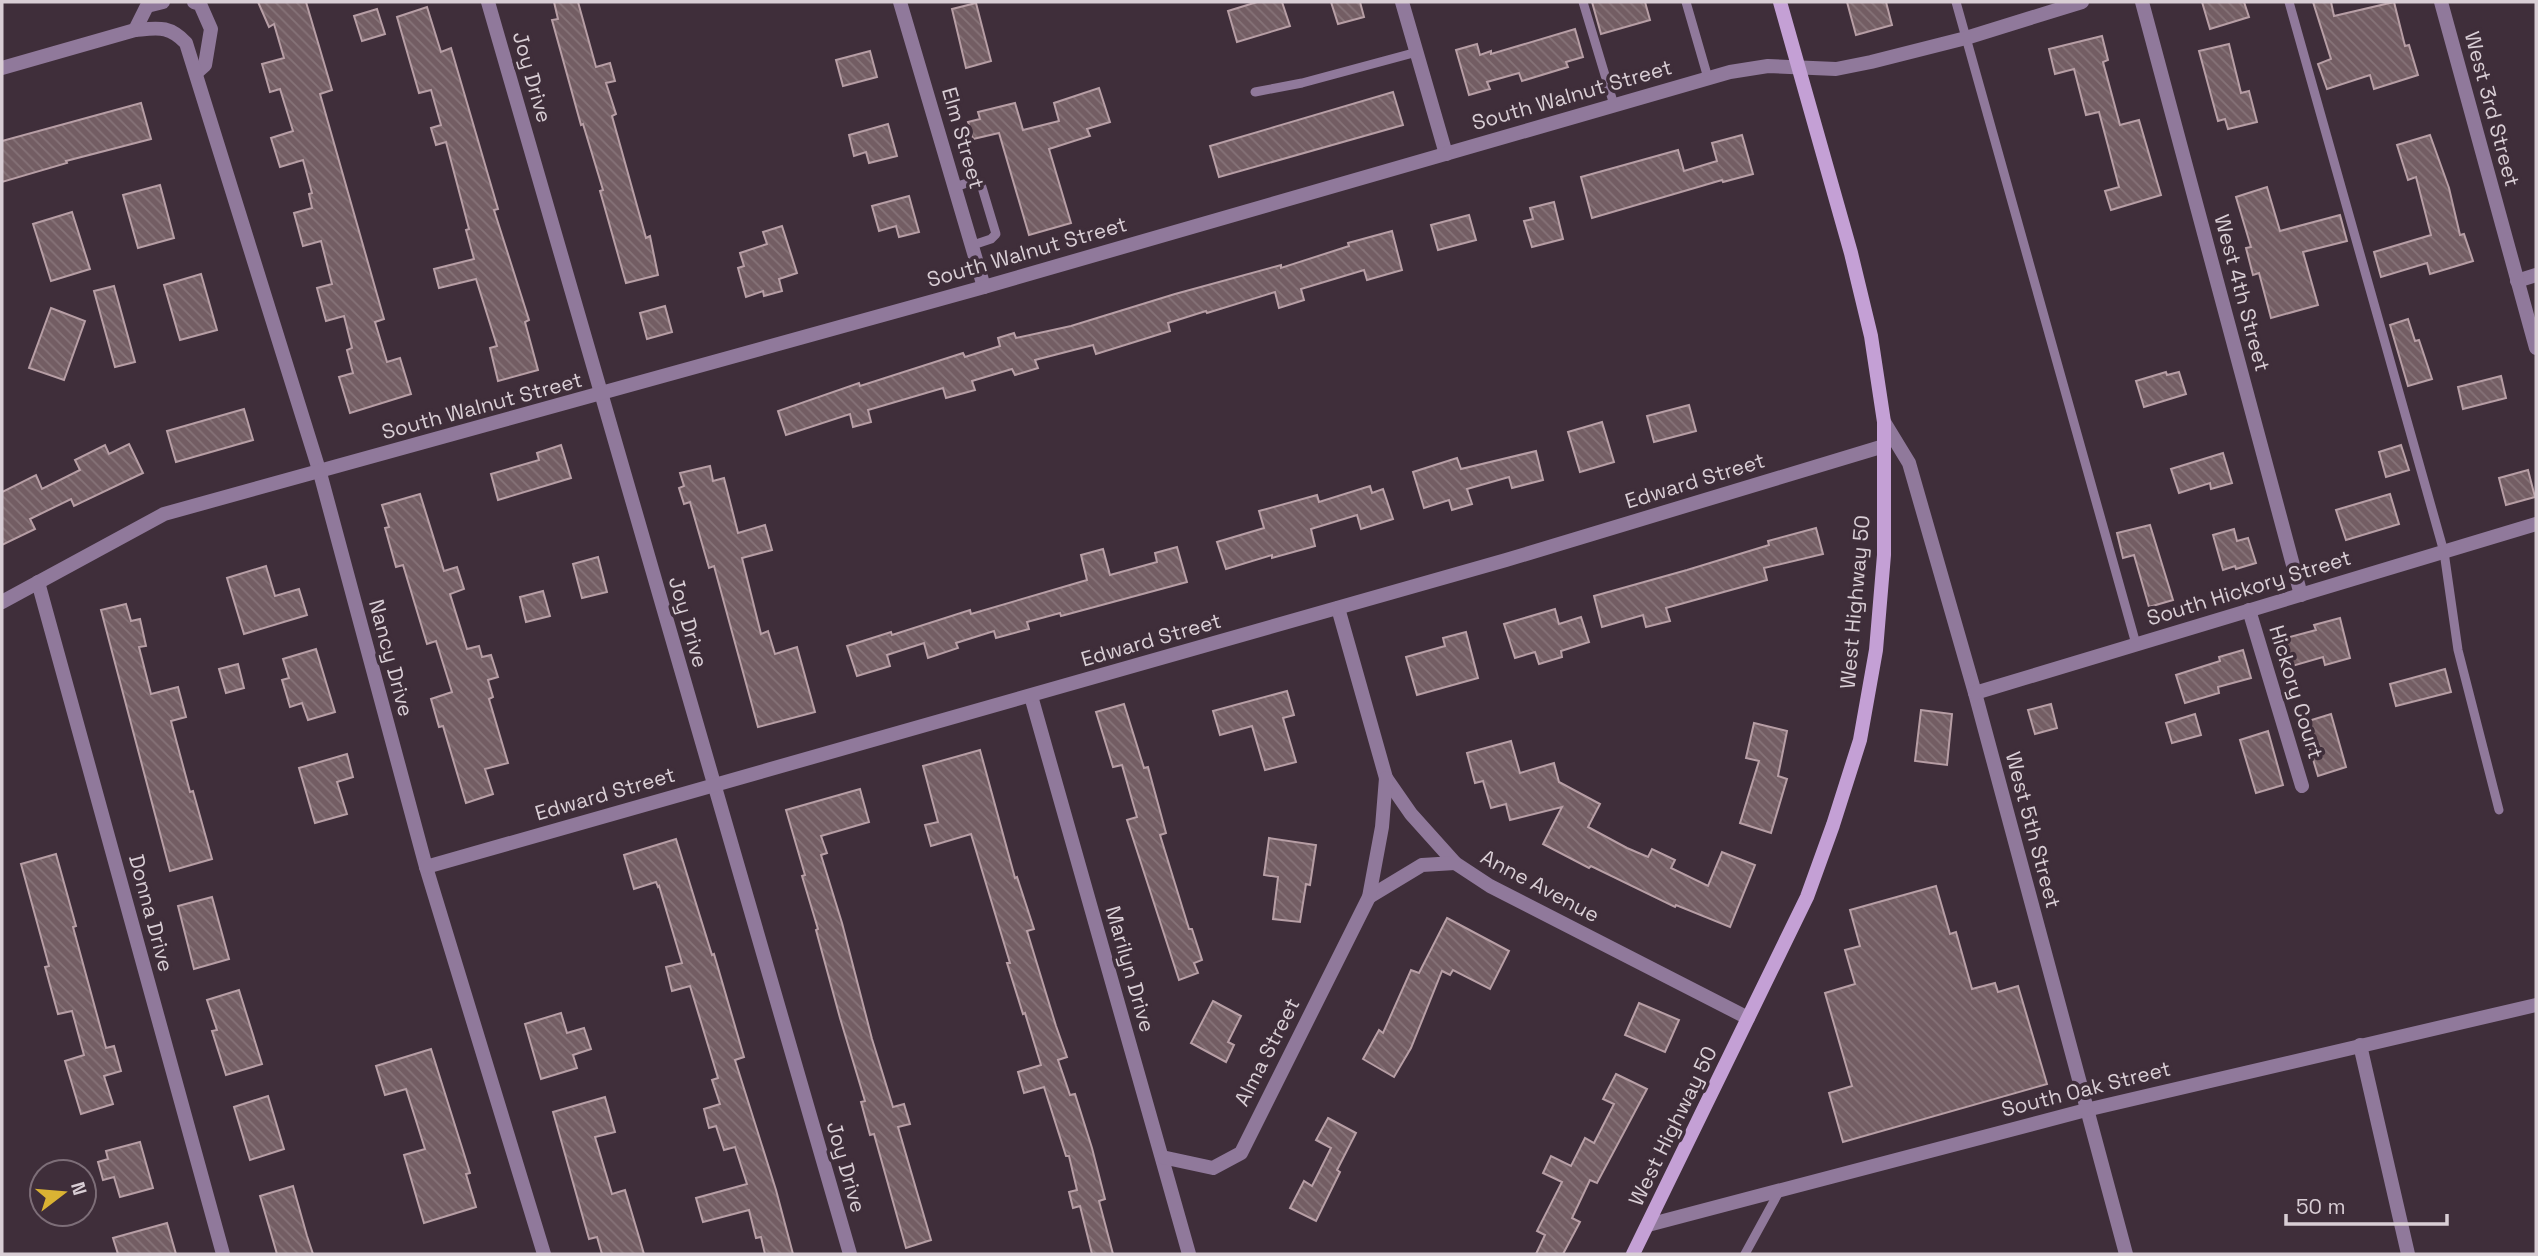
<svg xmlns="http://www.w3.org/2000/svg" width="2538" height="1256" font-family="'Space Grotesk',sans-serif">
<defs>
<pattern id="building-back-hatch" width="6" height="6" patternUnits="userSpaceOnUse" patternTransform="scale(1.75)"><rect width="6" height="6" fill="#735d63"/><path d="M-1 5l2 2M0 0l6 6M5-1l2 2" fill="none" stroke="#867378"/></pattern>
</defs>
<rect width="100%" height="100%" fill="#3f2e3a"/>
<g fill="url(#building-back-hatch)" stroke="#b79ea5" stroke-width="2">
<path d="M258,2H306L332,90L320,94L384,319L375,322L387,362L400,358L411,394L350,413L339,377L353,373L347,350L352,348L344,316L326,321L317,288L332,284L321,241L303,246L294,213L312,208L309,194L312,193L303,160L280,167L271,138L293,131L280,89L270,92L262,64L284,58L274,24L269,27Z"/>
<path d="M554,2H578L596,67L610,63L615,81L606,83L616,114L612,116L646,238L650,236L658,275L626,283L600,191L603,190L583,124L581,125L552,20L558,19Z"/>
<path d="M1257,2H1282L1290,26L1237,42L1228,11Z"/>
<path d="M1331,2H1360L1364,17L1338,24Z"/>
<path d="M1592,2H1645L1650,20L1601,34Z"/>
<path d="M1847,2H1886L1892,25L1856,35Z"/>
<path d="M2202,2H2244L2249,17L2210,29Z"/>
<path d="M2313,2H2331L2334,16L2394,2L2405,46L2409,45L2418,75L2374,89L2370,75L2327,89L2318,64L2331,59Z"/>
<path d="M976,3L991,61L966,68L952,9Z"/>
<path d="M427,7L441,52L451,48L498,209L494,210L529,320L525,322L538,370L498,381L490,348L497,346L476,279L439,288L434,269L474,259L466,230L469,229L446,142L436,145L431,128L441,125L431,90L419,93L397,17Z"/>
<path d="M377,9L385,34L362,41L354,16Z"/>
<path d="M1575,29L1583,57L1566,62L1568,67L1522,81L1519,73L1487,82L1490,89L1469,95L1456,50L1477,44L1480,55L1491,51V54Z"/>
<path d="M2102,36L2108,60L2103,62L2120,125L2139,120L2161,195L2111,210L2105,191L2119,187L2099,112L2086,115L2074,69L2055,74L2049,49Z"/>
<path d="M2229,44L2241,93L2249,91L2257,122L2228,129L2225,119L2218,121L2199,51Z"/>
<path d="M870,51L877,77L843,86L836,60Z"/>
<path d="M1099,88L1110,122L1087,129L1090,136L1049,149L1071,223L1029,235L999,133L973,139L968,122L980,119L978,112L1015,103L1023,130L1059,121L1054,103Z"/>
<path d="M1393,92L1403,125L1219,177L1210,146Z"/>
<path d="M141,103L151,139L66,161L67,163L2,182V141Z"/>
<path d="M888,124L897,156L869,163L866,152L854,156L849,135Z"/>
<path d="M1742,135L1753,174L1723,182L1722,180L1592,218L1581,177L1678,150L1684,171L1717,161L1712,143Z"/>
<path d="M2430,135L2449,188L2460,235L2464,234L2473,261L2430,274L2427,263L2381,277L2374,252L2431,235L2416,177L2408,180L2397,145Z"/>
<path d="M160,185L174,238L138,248L123,195Z"/>
<path d="M2267,187L2280,231L2340,215L2347,241L2303,252L2318,305L2271,318L2259,273L2253,275L2246,248L2251,247L2236,197Z"/>
<path d="M909,196L919,232L899,237L896,226L879,231L872,206Z"/>
<path d="M1554,202L1563,239L1532,247L1524,221L1533,219L1530,208Z"/>
<path d="M72,212L90,269L51,281L33,224Z"/>
<path d="M1469,215L1476,240L1438,250L1431,225Z"/>
<path d="M782,226L797,273L779,279L782,291L764,296L763,291L746,297L738,268L744,266L740,253L767,244L763,232Z"/>
<path d="M1392,231L1402,270L1367,280L1364,270L1301,289L1304,300L1279,308L1275,292L1207,313L1206,311L1168,323L1170,331L1096,354L1093,345L1035,360L1038,368L1015,375L1012,369L972,381L975,390L946,398L943,388L868,410L871,422L853,427L850,414L786,435L778,411L859,383L860,386L963,353L965,357L1000,346L998,338L1014,333L1016,338L1071,326L1175,294L1281,265V268L1349,246L1348,243Z"/>
<path d="M201,274L217,330L180,340L164,285Z"/>
<path d="M114,286L135,362L115,367L94,291Z"/>
<path d="M665,306L672,332L647,339L640,313Z"/>
<path d="M51,308L85,321L64,380L29,368Z"/>
<path d="M2408,319L2415,341L2419,340L2432,379L2408,386L2390,325Z"/>
<path d="M2166,372L2167,375L2179,372L2186,394L2144,407L2136,381Z"/>
<path d="M2501,376L2506,398L2463,409L2458,387Z"/>
<path d="M1689,405L1696,431L1654,442L1647,416Z"/>
<path d="M244,409L253,440L176,462L167,431Z"/>
<path d="M1602,422L1614,462L1580,472L1568,432Z"/>
<path d="M129,444L143,473L74,506L71,499L30,519L35,529L2,545V492L36,475L42,489L80,470L75,460L105,445L109,454Z"/>
<path d="M561,445L571,478L498,500L491,474L539,460L537,453Z"/>
<path d="M2401,445L2409,470L2386,477L2379,452Z"/>
<path d="M1536,451L1543,480L1512,488L1509,477L1467,489L1472,504L1452,510L1449,500L1424,508L1413,472L1457,458L1461,469Z"/>
<path d="M2223,453L2232,483L2211,489L2210,483L2179,493L2171,469Z"/>
<path d="M710,466L713,481L724,478L738,533L765,525L772,550L742,558L761,634L768,631L775,654L797,647L815,712L758,727L714,566L709,568L690,502L684,504L679,488L684,486L680,473Z"/>
<path d="M2528,470L2535,497L2506,505L2499,478Z"/>
<path d="M1370,486L1372,493L1383,489L1393,519L1361,529L1357,515L1311,529L1315,546L1272,558V555L1226,569L1217,542L1264,528L1259,511L1317,495L1319,502Z"/>
<path d="M420,494L444,571L457,567L464,589L450,594L467,649L479,646L482,657L491,655L498,677L488,680L493,697L489,699L508,763L485,769L493,794L466,803L443,726L439,727L431,699L452,692L436,641L427,644L403,565L396,567L385,528L389,527L382,505Z"/>
<path d="M2390,494L2399,524L2346,540L2336,510Z"/>
<path d="M2150,525L2173,600L2149,607L2134,555L2123,558L2117,533Z"/>
<path d="M1816,528L1823,554L1764,568L1767,580L1666,608L1670,621L1646,627L1643,615L1602,627L1594,596L1687,570L1769,545L1768,541Z"/>
<path d="M2234,529L2237,541L2248,538L2256,563L2236,569L2235,566L2223,570L2213,535Z"/>
<path d="M1177,547L1187,582L1061,616L1060,613L1027,622L1029,629L996,638L994,631L956,643L958,648L928,658L924,643L887,655L890,666L857,676L847,646L891,632L892,635L970,610L971,614L1087,580L1081,555L1103,549L1110,575L1157,562L1155,553Z"/>
<path d="M598,557L607,592L582,598L573,564Z"/>
<path d="M266,566L275,596L299,589L307,615L244,634L227,578Z"/>
<path d="M543,591L550,616L526,622L520,597Z"/>
<path d="M126,604L131,621L140,619L146,646L139,647L151,694L178,687L186,717L171,721L190,792L193,791L212,859L170,871L101,610Z"/>
<path d="M1555,609L1559,624L1581,617L1589,642L1561,651L1562,657L1539,664L1535,652L1515,658L1504,624Z"/>
<path d="M2340,618L2350,658L2325,665L2323,657L2282,669L2275,641L2316,630L2314,625Z"/>
<path d="M1466,632L1478,678L1417,695L1406,657L1445,646L1443,638Z"/>
<path d="M316,649L335,712L308,720L302,703L290,707L282,680L289,678L283,659Z"/>
<path d="M2243,650L2251,678L2218,687L2219,693L2185,703L2176,675L2220,661L2219,657Z"/>
<path d="M238,664L244,688L226,693L219,669Z"/>
<path d="M2445,669L2451,692L2396,706L2390,684Z"/>
<path d="M1287,691L1294,715L1283,718L1296,762L1265,770L1252,726L1220,735L1213,711Z"/>
<path d="M1124,704L1144,768L1148,767L1166,833L1160,835L1189,929H1192L1202,960L1194,963L1198,973L1179,980L1127,820L1137,817L1122,765L1113,767L1096,712Z"/>
<path d="M2051,704L2057,728L2035,734L2028,710Z"/>
<path d="M1921,710L1952,714L1947,765L1915,761Z"/>
<path d="M2195,714L2201,735L2172,743L2166,723Z"/>
<path d="M2331,714L2346,767L2318,776L2302,723Z"/>
<path d="M1754,723L1787,731L1778,776L1787,779L1771,833L1740,823L1759,761L1746,758Z"/>
<path d="M2268,731L2283,785L2256,793L2240,740Z"/>
<path d="M1511,741L1520,773L1554,763L1559,782L1600,804L1588,827L1627,848L1648,857L1652,849L1675,860L1671,868L1708,886L1722,852L1755,865L1730,927L1676,905L1675,907L1591,866L1589,868L1543,844L1562,807L1510,820L1506,804L1491,808L1483,781L1475,783L1467,753Z"/>
<path d="M980,750L1015,878L1017,877L1034,929L1027,931L1056,1026L1067,1057L1058,1060L1070,1095L1075,1094L1092,1148L1105,1199L1099,1201L1113,1254H1092L1080,1206L1073,1208L1069,1192L1077,1190L1069,1156H1066L1044,1087L1024,1093L1018,1072L1041,1065L1025,1013L1023,1014L1007,963H1010L971,834L931,846L925,825L938,822L923,766Z"/>
<path d="M347,754L353,777L337,782L347,814L315,823L299,768Z"/>
<path d="M860,789L869,822L821,836L827,853L821,855L842,923L872,1039L893,1107L904,1104L910,1124L898,1127L931,1240L906,1248L874,1134L870,1135L861,1102L865,1101L840,1018L816,930L818,929L802,876L805,875L786,810Z"/>
<path d="M1269,838L1316,845L1310,885L1306,884L1300,922L1273,919L1278,877L1264,875Z"/>
<path d="M676,839L712,955L714,954L744,1057L735,1060L776,1190L793,1254H765L761,1237L756,1238L749,1210L703,1222L696,1198L747,1184L735,1147L724,1150L716,1126L709,1128L704,1109L720,1104L712,1080L718,1078L690,986L672,991L666,967L682,963L659,886L658,887L656,882L634,889L624,855Z"/>
<path d="M56,854L76,926L73,927L106,1048L114,1046L121,1071L104,1076L113,1104L81,1114L65,1061L84,1055L72,1011L58,1014L45,967L49,966L21,864Z"/>
<path d="M1936,886L1950,934L1956,932L1972,989L1995,983L1998,992L2018,986L2047,1084L1843,1142L1829,1093L1852,1086L1825,993L1855,984L1845,950L1860,946L1850,910Z"/>
<path d="M212,897L229,959L194,969L178,906Z"/>
<path d="M1447,918L1509,951L1490,989L1453,970L1450,975L1442,971L1411,1048L1394,1077L1363,1059L1379,1030L1383,1033L1411,970L1419,973Z"/>
<path d="M239,990L262,1064L226,1075L212,1031L217,1030L207,1000Z"/>
<path d="M1213,1001L1241,1016L1228,1042L1234,1045L1226,1062L1191,1043Z"/>
<path d="M1639,1003L1679,1020L1665,1052L1625,1035Z"/>
<path d="M561,1013L567,1033L584,1028L591,1049L573,1055L577,1068L541,1079L525,1024Z"/>
<path d="M431,1049L470,1173L466,1174L476,1207L424,1223L404,1155L425,1149L406,1089L385,1095L376,1066Z"/>
<path d="M1616,1074L1647,1089L1597,1183L1590,1180L1572,1218L1580,1222L1563,1254H1536L1545,1235L1537,1231L1562,1182L1543,1173L1551,1156L1571,1166L1585,1138L1594,1143L1614,1104L1603,1099Z"/>
<path d="M268,1096L284,1149L250,1160L234,1107Z"/>
<path d="M605,1097L615,1132L595,1137L612,1194L625,1190L644,1254H602L597,1237L589,1239L553,1112Z"/>
<path d="M1328,1118L1356,1133L1337,1170L1340,1172L1316,1221L1290,1208L1304,1181L1312,1186L1331,1148L1316,1140Z"/>
<path d="M140,1142L153,1188L120,1197L114,1177L103,1180L98,1162L108,1159L106,1151Z"/>
<path d="M293,1186L307,1236L313,1254H277L260,1196Z"/>
<path d="M167,1223L176,1254H118L113,1238Z"/>
</g>
<g fill="none" stroke-linecap="round" stroke-linejoin="round">
<g stroke="#90799b" stroke-width="9">
<path d="M1583,2L1614,105"/>
<path d="M1686,2L1708,78"/>
<path d="M1956,2L2136,644"/>
<path d="M2289,2L2444,552L2458,650L2499,810"/>
<path d="M1255,92L1302,83L1417,52"/>
<path d="M955,187L973,181L981,184L996,234L991,239L973,245"/>
<path d="M1745,1254L1780,1190"/>
</g>
<g stroke="#90799b" stroke-width="14">
<path d="M194,2L200,4L211,29L205,65L196,73"/>
<path d="M488,2L850,1254"/>
<path d="M900,2L984,287"/>
<path d="M1402,2L1446,154"/>
<path d="M2142,2L2301,595"/>
<path d="M135,30L147,6L163,2"/>
<path d="M2,68L135,30C158,28 169,25 186,43L320,473L426,867L544,1254"/>
<path d="M2517,281L2536,275"/>
<path d="M1884,422L1909,463L1975,693L2126,1254"/>
<path d="M38,582L223,1254"/>
<path d="M2,602L164,514L984,287L1730,72L1768,66L1836,69L1871,62L1966,38L2082,2"/>
<path d="M1338,608L1386,778L1411,814L1455,863L1490,886L1748,1018"/>
<path d="M2249,610L2302,786"/>
<path d="M1975,693L2536,524"/>
<path d="M1031,696L1189,1254"/>
<path d="M426,867L1506,560L1884,446"/>
<path d="M1369,897L1422,865L1455,863"/>
<path d="M2360,1045L2408,1254"/>
<path d="M1162,1157L1213,1168L1241,1153L1369,897L1382,827L1386,778"/>
<path d="M1648,1225L2086,1110L2536,1005"/>
</g>
<path stroke="#90799b" stroke-width="14" d="M2441,2L2536,348"/>
<path stroke="#c4a0d5" stroke-width="14" d="M1633,1254L1807,897L1833,825L1860,740L1876,650L1884,555V422L1871,336L1851,253L1780,2"/>
</g>
<g text-anchor="middle" stroke-width="7" stroke-linejoin="round" paint-order="stroke">
<g font-size="21" fill="#d9ced5" stroke="#3f2e3a">
<text transform="translate(532 77) rotate(74)" y="7">Joy Drive</text>
<text transform="translate(1572 95) rotate(-16)" y="7">South Walnut Street</text>
<text transform="translate(2492 109) rotate(75)" y="7">West 3rd Street</text>
<text transform="translate(963 138) rotate(74)" y="7">Elm Street</text>
<text transform="translate(1027 252) rotate(-16)" y="7">South Walnut Street</text>
<text transform="translate(2242 293) rotate(75)" y="7">West 4th Street</text>
<text transform="translate(482 406) rotate(-15)" y="7">South Walnut Street</text>
<text transform="translate(1695 481) rotate(-17)" y="7">Edward Street</text>
<text transform="translate(2249 588) rotate(-17)" y="7">South Hickory Street</text>
<text transform="translate(1855 602) rotate(-85)" y="7">West Highway 50</text>
<text transform="translate(688 622) rotate(74)" y="7">Joy Drive</text>
<text transform="translate(1151 640) rotate(-16)" y="7">Edward Street</text>
<text transform="translate(391 658) rotate(75)" y="7">Nancy Drive</text>
<text transform="translate(2296 692) rotate(73)" y="7">Hickory Court</text>
<text transform="translate(605 794) rotate(-16)" y="7">Edward Street</text>
<text transform="translate(2033 830) rotate(75)" y="7">West 5th Street</text>
<text transform="translate(1540 886) rotate(28)" y="7">Anne Avenue</text>
<text transform="translate(151 913) rotate(75)" y="7">Donna Drive</text>
<text transform="translate(1130 969) rotate(74)" y="7">Marilyn Drive</text>
<text transform="translate(1267 1052) rotate(-63)" y="7">Alma Street</text>
<text transform="translate(2086 1089) rotate(-14)" y="7">South Oak Street</text>
<text transform="translate(1673 1126) rotate(-64)" y="7">West Highway 50</text>
<text transform="translate(846 1167) rotate(74)" y="7">Joy Drive</text>
</g>
</g>
<rect width="2538" height="1256" fill="none" stroke="#d9ced5" stroke-width="7"/>
<g transform="translate(63 1193) rotate(74)"><circle r="33" fill="#3f2e3a" stroke="#7d6e78" stroke-width="2"/>
<path d="M0-5L12 26L0 18L-12 26Z" fill="#dab333"/>
<text y="-10" font-size="19" font-weight="bold" text-anchor="middle" fill="#d9ced5">N</text>
</g>
<path d="M2286 1214v10h161v-10" fill="none" stroke="#d9ced5" stroke-width="3.5"/>
<text x="2296" y="1214" font-size="21" fill="#d9ced5" stroke="#3f2e3a" stroke-width="5" paint-order="stroke">50 m</text>
</svg>
